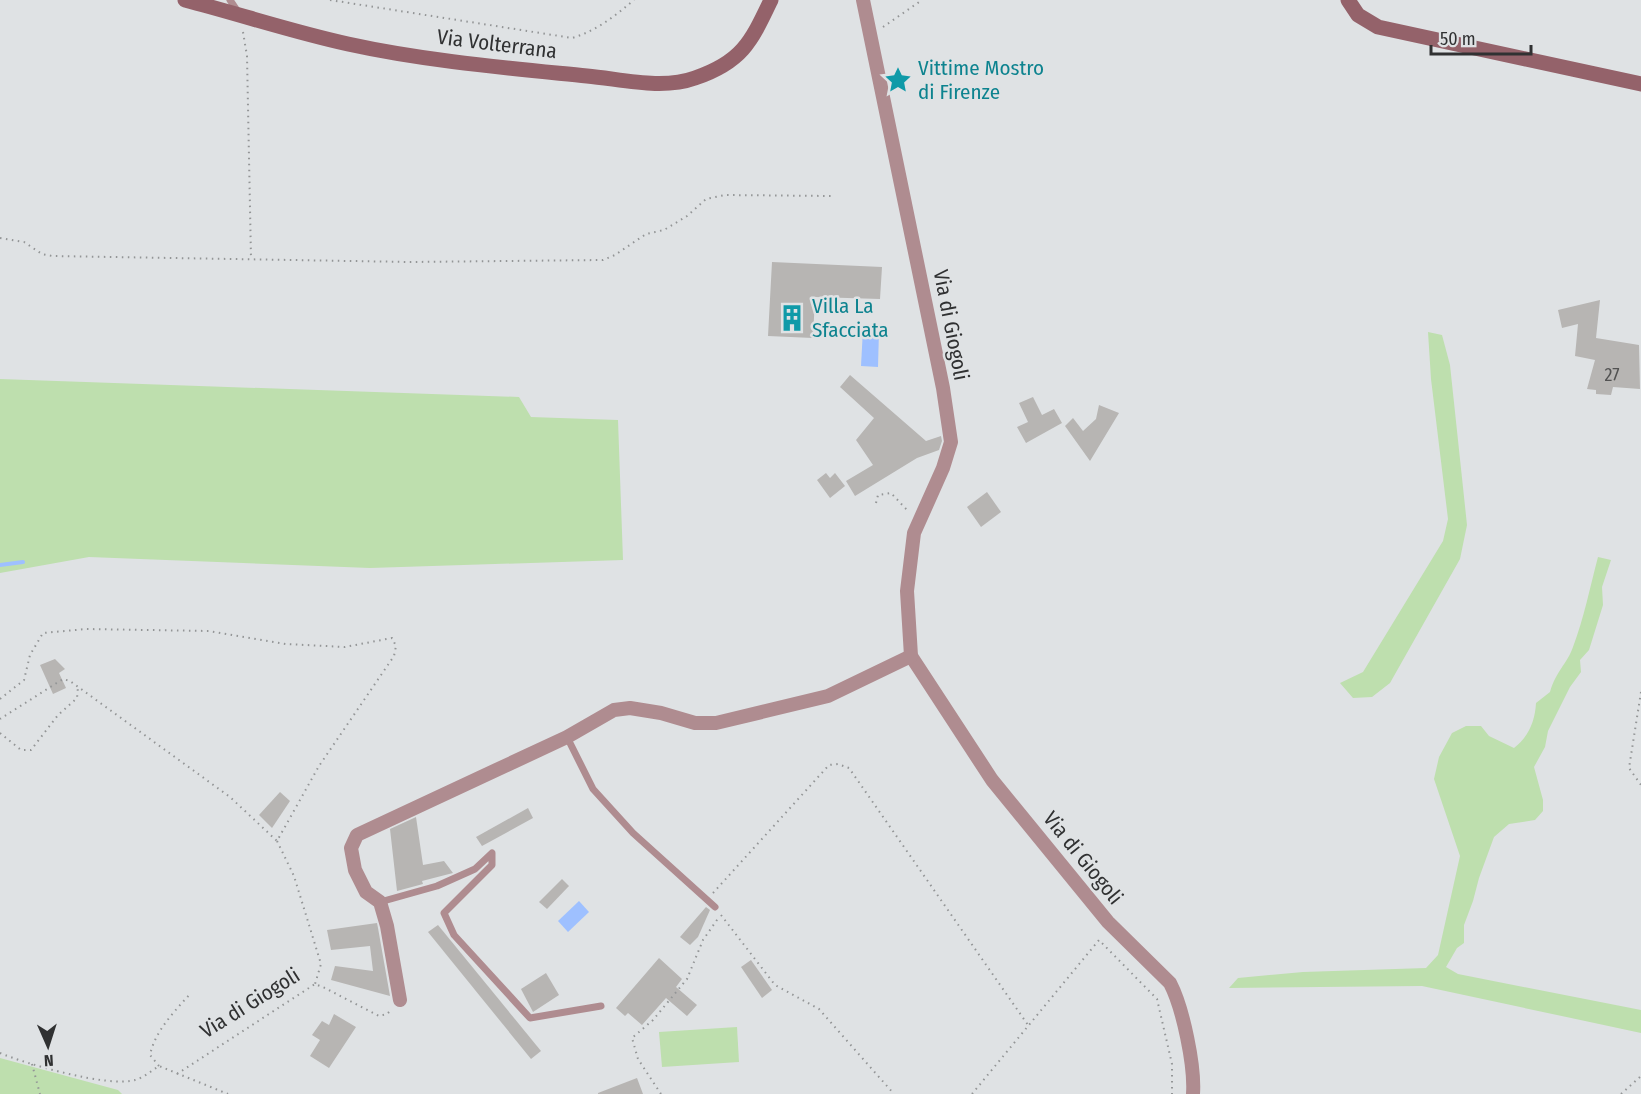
<svg xmlns="http://www.w3.org/2000/svg" width="1641" height="1094" font-family="'Fira Sans Condensed',sans-serif">
<rect width="100%" height="100%" fill="#dfe2e4"/>
<g fill="#bedfae">
<path d="M1428,332L1442,335L1450,365L1467,525L1460,559L1390,683L1372,697L1353,698L1340,683L1363,672L1443,541L1448,519L1431,379Z"/>
<path d="M0,379L519,397L531,417L618,420L623,560L370,568L89,557L0,573Z"/>
<path d="M1598,557L1611,560L1602,587L1603,605L1589,650L1580,660L1581,672L1570,687L1548,731L1545,747L1534,767L1543,800V811L1535,820L1509,824L1494,837L1479,878L1473,901L1464,925V943L1457,948L1446,967L1458,974L1641,1010V1033L1422,986L1229,988L1238,978L1303,972L1426,968L1438,955L1460,856L1434,779L1439,757L1452,733L1466,726H1481L1489,736L1514,748C1529,736 1535,721 1536,703L1550,692C1556,671 1567,664 1573,647C1584,618 1590,587 1598,557Z"/>
<path d="M737,1027L739,1062L662,1067L659,1032Z"/>
<path d="M0,1058L118,1090L122,1094H0Z"/>
</g>
<g fill="#9ec0ff">
<path d="M863,329L879,330L878,367L861,366Z"/>
<path d="M579,901L589,912L568,932L558,921Z"/>
</g>
<g fill="none" stroke-linecap="round" stroke-linejoin="round">
<path stroke="#9ec0ff" stroke-width="4" d="M0,565L23,562"/>
</g>
<g fill="#b7b5b3">
<path d="M772,262L882,267L880,299L815,297L813,338L768,336Z"/>
<path d="M1600,300L1596,338L1639,345L1640,389L1613,387L1611,395L1596,394V390L1587,389L1595,360L1575,356L1578,324L1562,328L1558,310Z"/>
<path d="M850,375L926,441L941,436L942,441L939,450L917,458L855,496L846,481L873,465L856,440L874,418L840,387Z"/>
<path d="M1033,397L1042,415L1054,409L1062,423L1026,443L1017,427L1028,422L1019,403Z"/>
<path d="M1099,405L1119,413L1090,461L1065,426L1073,418L1083,431L1096,419Z"/>
<path d="M826,473L830,478L835,473L845,486L830,498L817,480Z"/>
<path d="M987,492L1001,512L981,527L967,507Z"/>
<path d="M55,659L65,669L59,673L66,688L53,694L40,665Z"/>
<path d="M280,792L290,801L272,828L259,815Z"/>
<path d="M528,808L533,818L482,846L476,837Z"/>
<path d="M416,817L423,865L444,861L453,873L422,881L423,884L397,891L390,829Z"/>
<path d="M562,879L569,886L547,909L539,902Z"/>
<path d="M706,907L710,910L698,937L690,945L680,937Z"/>
<path d="M377,923L378,928L390,996L331,980L335,966L373,971L370,946L331,950L327,930Z"/>
<path d="M438,925L541,1051L531,1059L428,932Z"/>
<path d="M659,958L682,979L676,987L697,1005L687,1016L666,998L642,1025L628,1013L625,1016L616,1008Z"/>
<path d="M751,960L772,990L762,998L741,967Z"/>
<path d="M546,973L559,995L533,1012L521,989Z"/>
<path d="M334,1014L356,1027L329,1068L310,1056L320,1040L312,1035L322,1021L329,1025Z"/>
<path d="M637,1078L643,1094H598V1093Z"/>
</g>
<g fill="none" stroke-linecap="round" stroke-linejoin="round">
<g stroke="#939596" stroke-width="2" stroke-dasharray="1.5 4.5" stroke-linecap="butt">
<path d="M330,0L572,38C596,31 615,16 634,0"/>
<path d="M883,27L922,0"/>
<path d="M243,32L247,56L251,259"/>
<path d="M0,238L24,242L42,254L52,256L411,262L603,260L615,255L646,234L664,230L687,216L706,199L725,195L831,196"/>
<path d="M876,503L878,495L891,493L908,511"/>
<path d="M1641,692L1629,768L1641,785"/>
<path d="M0,699L24,680L30,655L43,633L86,629L209,631L286,644L345,647L392,638L396,646L394,656L319,766L277,841L230,797L70,681L63,679L0,719"/>
<path d="M0,733L21,750H31L58,715L77,698L78,687"/>
<path d="M277,841L294,876L321,964L315,984"/>
<path d="M713,893L829,765L838,764L849,768L1028,1025"/>
<path d="M721,915L775,985L819,1009L894,1094"/>
<path d="M0,1053C26,1064 109,1088 135,1080C143,1078 151,1071 159,1066L228,1094"/>
<path d="M32,1064L40,1094"/>
<path d="M159,1066L150,1055C155,1031 174,1012 190,994"/>
<path d="M177,1074L315,984L325,988L379,1016L387,1014L392,1009"/>
<path d="M661,1094L638,1059L632,1038L653,1020L687,979L703,940L719,917"/>
<path d="M972,1094L1099,940L1157,999L1172,1064V1094"/>
<path d="M1621,1094L1641,1076"/>
</g>
<g stroke="#af8c90" stroke-width="7">
<path d="M230,0L238,12"/>
<path d="M567,737L593,789L633,833L715,907"/>
<path d="M380,902L437,886L475,869L492,853V865L444,913L454,935L530,1018L601,1006"/>
</g>
<g stroke="#af8c90" stroke-width="14">
<path d="M863,0L943,388L951,442L943,468L914,533L907,591L911,656L992,780L1108,922L1170,983C1183,1008 1195,1066 1193,1094"/>
<path d="M400,1000L387,926L380,902L366,892L355,870L351,848L357,835L567,737L614,710L630,708L661,713L695,723H716L828,696L911,656"/>
</g>
<g stroke="#94626a" stroke-width="15">
<path d="M185,0C239,14 293,32 348,44C425,61 508,68 587,76C621,79 662,90 695,78C742,62 751,42 771,0"/>
<path d="M1348,0L1358,15L1378,27L1641,84"/>
</g>
</g>
<defs>
<symbol id="sight-bare" viewBox="-9 -9 18 18"><path d="M0-6L1.8-2.2L6-1.7L2.9 1.2L3.7 5.4L0 3.3L-3.7 5.4L-2.9 1.2L-6-1.7L-1.8-2.2Z" fill="#0f9aa8" stroke="#dfe2e4" stroke-width="2.5" paint-order="stroke"/></symbol>
<symbol id="building-bare" viewBox="-9 -9 18 18"><path d="M-4-6H4V6H1V3H-1V6H-4ZM-2.5-4.3h1.7v1.8h-1.7ZM.8-4.3h1.7v1.8H.8ZM-2.5-1h1.7V.8h-1.7ZM.8-1h1.7V.8H.8Z" fill="#0f9aa8" stroke="#dfe2e4" stroke-width="2.5" paint-order="stroke"/></symbol>
</defs>
<g fill-rule="evenodd">
<use href="#sight-bare" x="879" y="61" width="38" height="38"/>
<use href="#building-bare" x="773" y="299" width="38" height="38"/>
</g>
<g text-anchor="middle" stroke-width="5" stroke-linejoin="round" paint-order="stroke">
<g font-size="18" fill="#525252">
<text x="1612" y="381">27</text>
</g>
<g font-size="21" fill="#303132" stroke="#dfe2e4">
<text transform="translate(497 44) rotate(7)" y="7">Via Volterrana</text>
<text transform="translate(951 325) rotate(79)" y="7">Via di Giogoli</text>
<text transform="translate(1083 858) rotate(51)" y="7">Via di Giogoli</text>
<text transform="translate(250 1003) rotate(-32)" y="7">Via di Giogoli</text>
</g>
<g font-size="21" fill="#0d838f" stroke="#dfe2e4" text-anchor="start">
<text x="918" y="75">Vittime Mostro<tspan x="918" dy="24">di Firenze</tspan></text>
<text x="812" y="313">Villa La<tspan x="812" dy="24">Sfacciata</tspan></text>
</g>
</g>
<g transform="translate(48 1046) rotate(177)" stroke="#dfe2e4" stroke-width="4.5" paint-order="stroke">
<path d="M0-4.5L10 22L0 15L-10 22Z" fill="#303132"/>
<text y="-9" font-size="16" font-weight="bold" text-anchor="middle" fill="#303132">N</text>
</g>
<path d="M1431 45v9h100v-9" fill="none" stroke="#303132" stroke-width="3"/>
<text x="1440" y="45" font-size="18" fill="#303132" stroke="#dfe2e4" stroke-width="4.5" paint-order="stroke">50 m</text>
</svg>
